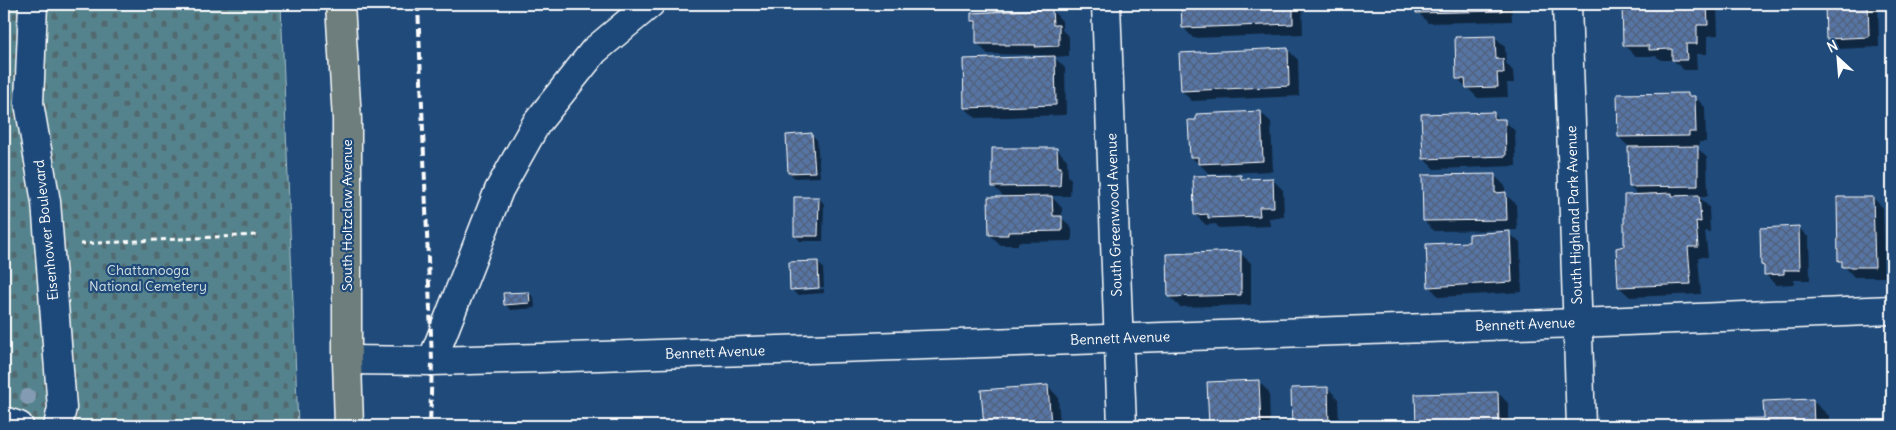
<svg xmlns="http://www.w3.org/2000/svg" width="1896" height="430" font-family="Delius,sans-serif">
<defs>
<pattern id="cemetery-stones" width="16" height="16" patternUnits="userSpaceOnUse" patternTransform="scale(1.25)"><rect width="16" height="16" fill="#55838d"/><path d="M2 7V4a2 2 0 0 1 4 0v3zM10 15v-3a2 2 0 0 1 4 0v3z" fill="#516a70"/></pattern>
<pattern id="building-cross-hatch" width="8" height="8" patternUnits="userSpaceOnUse" patternTransform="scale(1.25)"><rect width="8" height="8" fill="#5675a5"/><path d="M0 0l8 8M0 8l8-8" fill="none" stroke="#516078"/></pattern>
</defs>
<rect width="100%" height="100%" fill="#1f4a7a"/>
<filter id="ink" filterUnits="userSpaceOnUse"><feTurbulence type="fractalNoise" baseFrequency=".02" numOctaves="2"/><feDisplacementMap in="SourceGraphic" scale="10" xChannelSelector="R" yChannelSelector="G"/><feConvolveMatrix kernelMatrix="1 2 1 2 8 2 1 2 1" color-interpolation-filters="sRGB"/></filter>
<g filter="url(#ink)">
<path fill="url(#cemetery-stones)" stroke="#aac1c6" d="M4,4H281L298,426H4Z"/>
<g fill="#0007">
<path d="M1182,4H1302L1303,34L1193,38L1183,27Z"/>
<path d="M1417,4H1511L1512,21L1428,23L1418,12Z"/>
<path d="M1623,4H1712L1717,8L1718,35L1707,36V54H1696L1697,70H1684L1673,60H1661L1656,56H1635L1625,46Z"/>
<path d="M1826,4H1878L1879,47L1838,49L1827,38Z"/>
<path d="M1052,10L1062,21V30L1069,37V56L1054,57L1065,68L1066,115L976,118L965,108L1048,57L1045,55L988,54L978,44L977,26L972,21Z"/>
<path d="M1495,37L1505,47L1506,63L1513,71L1514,83H1507L1508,97L1478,98L1458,79Z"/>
<path d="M1287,49L1298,60L1299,96L1192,101L1182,91Z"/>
<path d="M1688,94L1690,97H1695L1705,107L1706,142H1699V146H1696L1707,158L1708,196H1698L1709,207L1710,232L1705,231L1708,257H1698L1701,294L1630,297L1619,287L1625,247L1639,196L1630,187L1629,147L1619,137Z"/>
<path d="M1260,112L1271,122L1273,171L1210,174L1191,157Z"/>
<path d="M1493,113L1501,121L1504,120L1515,131L1516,166L1434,169L1424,159Z"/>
<path d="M812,135L817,140L820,177L795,178L789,173Z"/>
<path d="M1057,149L1067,160L1068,176L1071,179L1070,196H1051L1062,208V218L1072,228V241L1018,242V245H1001L990,235L1005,198L993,186Z"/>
<path d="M1494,175L1505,186V194L1516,204L1517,230L1434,231L1424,221Z"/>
<path d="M1240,176L1245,180L1272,179L1283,190L1284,217L1269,218L1270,226L1219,228L1216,224L1206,225L1195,214Z"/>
<path d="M819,198L824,204L823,241H800L795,235Z"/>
<path d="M1873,198L1883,208L1885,277H1854L1840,261Z"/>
<path d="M1798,227L1809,238L1810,280H1794V284L1776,285L1765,274V268L1762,265Z"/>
<path d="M1509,233L1520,243L1522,292L1439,297L1429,286L1471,243Z"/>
<path d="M1240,253L1251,263V305L1180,307L1169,297Z"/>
<path d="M817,262L823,268L824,287L795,288V291L824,289V293L797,295L791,289Z"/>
<path d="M529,293L534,298L535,308L511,310L505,305Z"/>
<path d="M1258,381L1269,392L1270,426H1210L1208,384Z"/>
<path d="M1048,386L1058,397L1060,426H985L982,391Z"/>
<path d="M1328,388L1338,399L1339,426H1294L1292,389Z"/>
<path d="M1498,393L1508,403L1509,426H1417L1416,395Z"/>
<path d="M1813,401L1829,416V426H1681V422L1765,420Z"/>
</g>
<g fill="url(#building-cross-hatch)" stroke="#fff">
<path d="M1181,4H1293V24L1182,28Z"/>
<path d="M1416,4H1501L1502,11L1416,13Z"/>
<path d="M1622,4H1707L1708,25H1697V44H1686L1687,60H1672V49L1649,50V46H1623Z"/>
<path d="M1825,4H1868L1869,37L1826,39Z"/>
<path d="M1052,9L1053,25H1059V46L1035,47L1036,45H1005V44H976V21H971V13Z"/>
<path d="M1495,36L1496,59H1503L1504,73H1497L1498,87L1466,88L1465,79H1456L1455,37Z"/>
<path d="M1288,48L1289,86L1181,91L1179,53Z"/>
<path d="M1055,56L1056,105L964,108L963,59Z"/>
<path d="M1688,93V96H1695L1696,132H1689V136L1618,137L1617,94Z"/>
<path d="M1261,111L1263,161L1198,164V157H1190L1188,120H1196V114Z"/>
<path d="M1494,112V119H1505L1506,156L1423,159L1421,114Z"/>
<path d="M812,133L815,172L788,173L786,135Z"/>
<path d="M1698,146V186L1629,187L1628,147Z"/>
<path d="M992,148H1057L1058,167H1061L1060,186L992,187Z"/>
<path d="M1495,174V193L1506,192L1507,220L1423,221L1422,175Z"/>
<path d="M1241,175V179L1273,178L1274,207H1259L1260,216L1208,218V214L1194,215L1193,176Z"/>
<path d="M1672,193V196L1699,195L1701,222L1696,221L1698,247H1688L1691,284L1618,287L1616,248L1624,246V195Z"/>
<path d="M1052,196L1053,216H1062V231L1008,232V235H989L988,197Z"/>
<path d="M794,197H819L818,236H794Z"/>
<path d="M1837,197H1873L1875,267H1842V261H1838Z"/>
<path d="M1799,226L1800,270H1784V274L1764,275V266L1761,265L1760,228Z"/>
<path d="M1510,231L1512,282L1428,287L1426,244L1469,242V234Z"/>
<path d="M1241,251V295L1168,297L1167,254Z"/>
<path d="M818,261L819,288L790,290L789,262Z"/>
<path d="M529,292L530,303L504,305L503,293Z"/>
<path d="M1259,380L1261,426H1209L1207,382Z"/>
<path d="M1048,385L1051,426H984L981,390Z"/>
<path d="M1328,387L1329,426H1292L1291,388Z"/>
<path d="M1498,392L1499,426H1416L1415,394Z"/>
<path d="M1813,399L1814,426H1680V420L1764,418L1763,401Z"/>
</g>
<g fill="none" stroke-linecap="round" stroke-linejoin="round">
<defs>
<g id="minor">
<path d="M33,4L29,103L46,202L62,408L58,426"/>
<path d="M1106,4L1122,426"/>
<path d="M1567,4L1581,426"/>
<path d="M347,360L432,361L540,358L1577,323L1892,310"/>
<path d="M432,361L499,190L536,124L594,51L650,4"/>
<path d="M4,421L19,426"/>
</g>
<path id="major" d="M340,4L347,120V360L349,426"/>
</defs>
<use href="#minor" stroke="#fff" stroke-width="31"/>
<use href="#major" stroke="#fff" stroke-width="31"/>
<path stroke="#fff" stroke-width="3" stroke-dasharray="5 4" stroke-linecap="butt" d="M80,244L256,235"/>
<use href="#minor" stroke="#1f4a7a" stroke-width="28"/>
<use href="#major" stroke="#6d7e7c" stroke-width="28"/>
<path stroke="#fff" stroke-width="4" stroke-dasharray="8 4" stroke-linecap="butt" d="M418,4L432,361L430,426"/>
</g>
<circle fill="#839cb3" cx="28" cy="397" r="8"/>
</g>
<g text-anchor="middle" stroke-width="4.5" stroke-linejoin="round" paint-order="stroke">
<g font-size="14" fill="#fff" stroke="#1f4a7a">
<text transform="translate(347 215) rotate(-90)" y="5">South Holtzclaw Avenue</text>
<text transform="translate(1114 215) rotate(-92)" y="5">South Greenwood Avenue</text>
<text transform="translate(1574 215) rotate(-92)" y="5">South Highland Park Avenue</text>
<text transform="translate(46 230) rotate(-96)" y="5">Eisenhower Boulevard</text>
<text transform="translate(1525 324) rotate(-2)" y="5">Bennett Avenue</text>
<text transform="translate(1120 338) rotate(-2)" y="5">Bennett Avenue</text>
<text transform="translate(715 352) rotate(-2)" y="5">Bennett Avenue</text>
</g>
<g font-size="14" fill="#d4e0e2" stroke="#1f4a7a">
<text x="148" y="275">Chattanooga<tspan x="148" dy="16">National Cemetery</tspan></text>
</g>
</g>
<rect width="1896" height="430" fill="none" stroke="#1f4a7a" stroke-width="20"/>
<rect x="10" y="10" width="1876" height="410" fill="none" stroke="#fff" stroke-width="2" filter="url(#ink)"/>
<g transform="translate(1838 58) rotate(334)" stroke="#1f4a7a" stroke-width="4" paint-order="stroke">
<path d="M0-4L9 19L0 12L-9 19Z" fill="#ffffff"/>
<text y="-8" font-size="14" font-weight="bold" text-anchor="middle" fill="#ffffff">N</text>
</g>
</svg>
